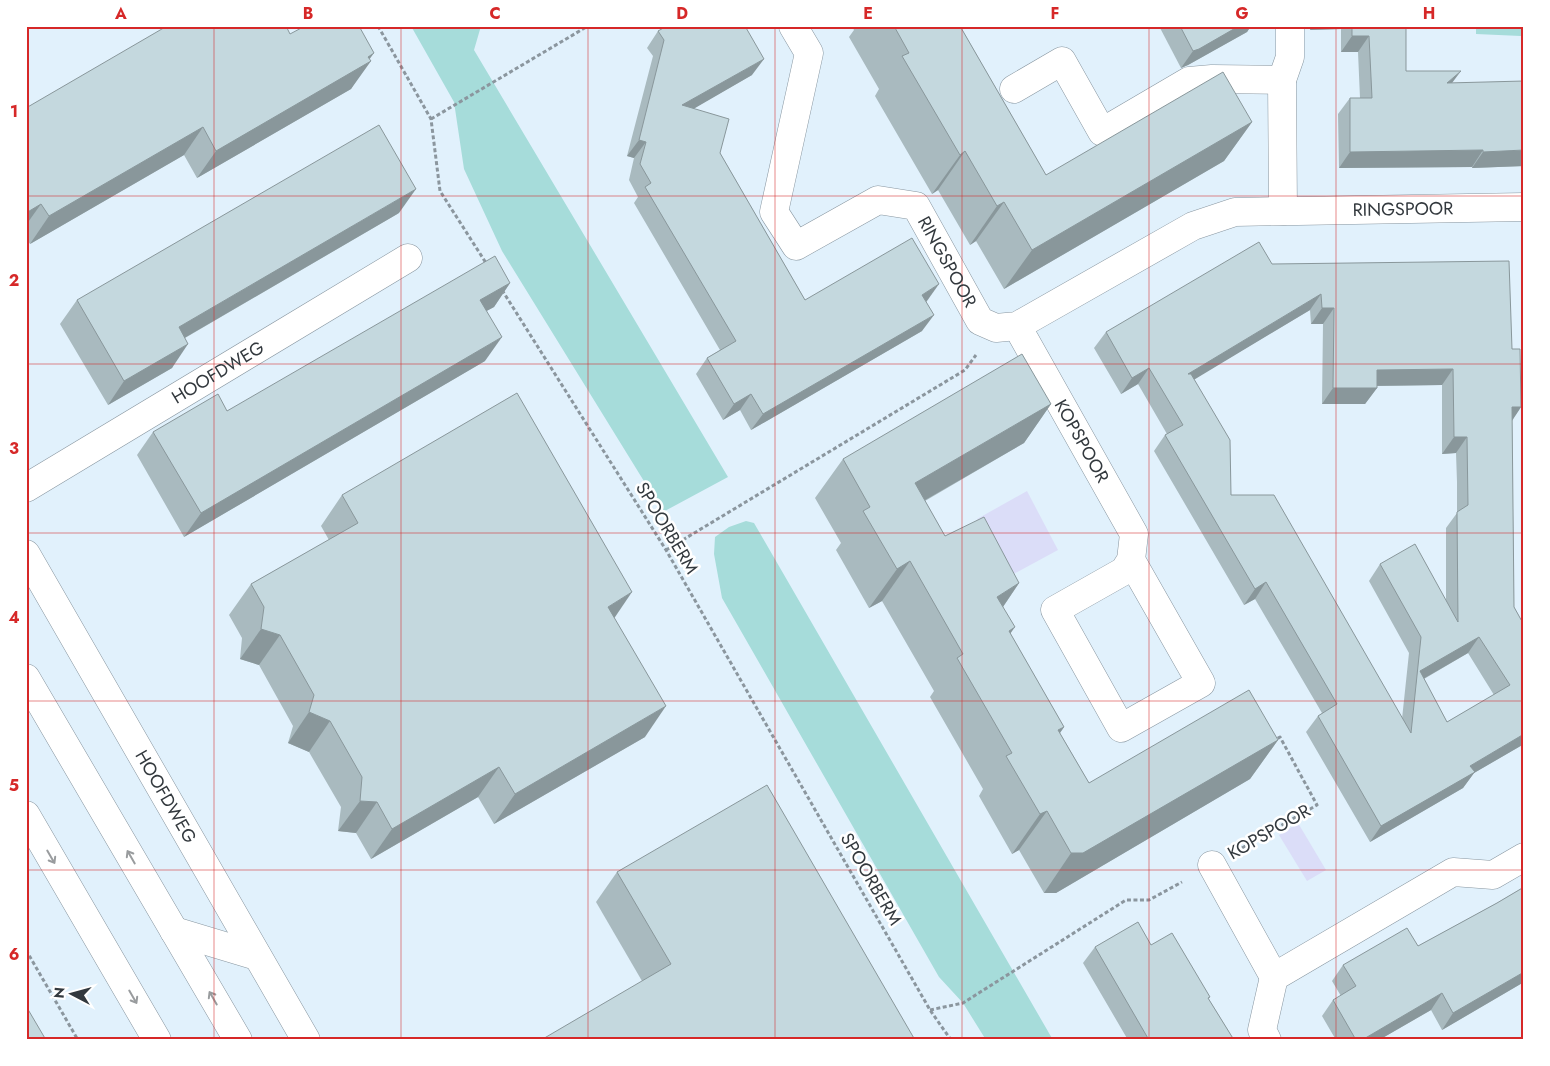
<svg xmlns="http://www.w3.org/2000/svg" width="1550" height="1066" font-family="Jost,sans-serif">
<rect width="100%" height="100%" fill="#e1f1fc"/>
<g fill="#dbddf8">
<path d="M1027,491L1058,550L1008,577L977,519Z"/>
<path d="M1298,823L1326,870L1307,881L1279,835Z"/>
</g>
<g fill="#a6dcda">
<path d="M411,26H481L474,50L728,477L663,512L502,251L464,169L454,102Z"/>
<path d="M1476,26H1524V38L1521,36L1476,34Z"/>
<path d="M746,521L754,523L1053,1040H986L963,1003L939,977L722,598L714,554L715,537L729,527Z"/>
</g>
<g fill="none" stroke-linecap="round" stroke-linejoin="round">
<defs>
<g id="minor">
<path id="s1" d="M793,26L809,53L774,212L796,246L878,200L916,206L980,321L996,328L1017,326L1193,226L1235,212L1524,207"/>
<path d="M1014,89L1062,61L1102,132L1189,81L1212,79L1282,80"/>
<path d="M1283,211L1282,80L1290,57V26"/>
<path id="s2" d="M1017,326L1134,534L1131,560L1124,571L1055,610L1121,728L1201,683L1131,560"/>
<path id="s3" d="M26,488L408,258"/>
<path id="s4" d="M26,554L306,1040"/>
<path d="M1212,865L1274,977"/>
<path d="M174,931L257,956"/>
<path d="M1267,1040L1262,1030L1274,977L1453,872L1493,875L1524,857"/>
</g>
<g id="major">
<path d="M26,678L238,1040"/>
<path d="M26,815L157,1040"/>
</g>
</defs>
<use href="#minor" stroke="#8896a0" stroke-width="29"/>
<use href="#major" stroke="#8896a0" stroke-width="29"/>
<g stroke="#8b969e" stroke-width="3" stroke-dasharray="4 2.5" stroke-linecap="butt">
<path d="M378,26L431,119L440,191L486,263"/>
<path d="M431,119L588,26"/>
<path d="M502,290L666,550L930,1010L951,1040"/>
<path d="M666,550L965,370L976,355"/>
<path d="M1242,848L1317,805L1280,737L1275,740"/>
<path d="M26,950L78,1040"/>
<path d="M930,1010L963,1003L1126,900H1149L1182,882"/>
</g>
<use href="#minor" stroke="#fff" stroke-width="28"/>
<use href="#major" stroke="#fff" stroke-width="28"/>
</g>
<g fill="#a9babf" fill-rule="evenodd">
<path d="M852,26H960L1046,175L1252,122L1224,161L1004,289L976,241L970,245L938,190L932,194L875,96L879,89L849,37L854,30Z"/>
<path d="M1159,26H1251L1247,32L1188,65L1181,68Z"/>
<path d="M1310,26H1406V71L1453,83L1524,166L1472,168V167L1339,168L1338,114L1350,98H1360L1358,52H1341V29L1310,30Z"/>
<path d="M658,31L752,75L694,108L805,300L927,301L926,302L922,331L751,430L740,410L723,420L696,374L707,358L720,350L634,203L638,197L629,180L634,158L627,156L653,56L647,48Z"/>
<path d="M290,34L369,59L351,89L197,178L184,155L30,244L26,238V108Z"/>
<path d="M399,213L185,338L172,368L108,405L60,324L77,300Z"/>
<path d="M1272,264L1512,349L1521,407L1512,420L1514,607L1524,625V744L1474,773L1463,788L1370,842L1306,732L1318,716L1322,713L1255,599L1244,605L1154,451L1165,435L1167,434L1138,384L1121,394L1094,348L1106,332ZM1310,310L1311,324H1323L1322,404H1365L1377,388V386L1442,385V454L1456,453L1457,482V513L1446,528V601L1380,564L1369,581L1409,653L1402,719L1231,495L1194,379ZM1468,653L1494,695L1447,722L1424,679Z"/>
<path d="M510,283L494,307L486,311L485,361L184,537L137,455L153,432L227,411Z"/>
<path d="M1051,404L1024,443L925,501L945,536L1019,583L1003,607L1010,633L1064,727L1060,733L1089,783L1278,740L1250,779L1056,893H1044L1019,850L1012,854L979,796L983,789L930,697L934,691L882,601L869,608L836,550L841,543L815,498L843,459Z"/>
<path d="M342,495L614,618L645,737L494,824L478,797L371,859L356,833L338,831L341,807L309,752L288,743L293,726L259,665L240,659L242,638L229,615L251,584L329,540L321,526Z"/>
<path d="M617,872L915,1040L642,981L596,902Z"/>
<path d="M1524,887V982L1442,1030L1431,1010L1379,1040H1336L1322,1016L1333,1000L1341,996L1332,981L1343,965L1418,946L1497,903Z"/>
<path d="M1151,945L1210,997L1208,998L1234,1040H1128L1083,963L1095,947Z"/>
</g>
<g fill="#89979b">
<path d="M1239,26H1251L1247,32L1188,65L1181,68L1193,51Z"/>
<path d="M1312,26H1343L1341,29L1310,30Z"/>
<path d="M1352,36H1369L1358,52H1341Z"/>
<path d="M374,53L366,64L371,61L351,89L197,178L216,151Z"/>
<path d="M764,59L752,75L671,122L682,105Z"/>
<path d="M1461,71L1449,87L1447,83Z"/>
<path d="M1252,122L1224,161L1004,289L1032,250Z"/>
<path d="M203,127L184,155L30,244L49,216Z"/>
<path d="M639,140L646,142L634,158L627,156Z"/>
<path d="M1483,150L1472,167L1339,168L1350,152Z"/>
<path d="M1524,150V166L1472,168L1483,152Z"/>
<path d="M965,151L938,190L932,194L960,155Z"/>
<path d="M416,189L399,213L162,351L179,327Z"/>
<path d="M1004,202L976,241L970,245L997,206Z"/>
<path d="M41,204L26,225V213Z"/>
<path d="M510,283L494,307L463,324L480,300Z"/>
<path d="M939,284L927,301L910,311L922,295Z"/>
<path d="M1321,294L1310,310L1177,390L1188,374Z"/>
<path d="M1322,308H1334L1323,324H1311Z"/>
<path d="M934,315L922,331L751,430L763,414Z"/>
<path d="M502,337L485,361L184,537L201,513Z"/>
<path d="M188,344L172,368L108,405L124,381Z"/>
<path d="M1149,368L1138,384L1121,394L1132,378Z"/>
<path d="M1453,369L1442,385L1365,386L1377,370Z"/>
<path d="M1333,388H1377L1365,404H1322Z"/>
<path d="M751,394L740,410L723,420L734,404Z"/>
<path d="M1051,404L1024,443L887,522L915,483Z"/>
<path d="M1512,407H1521L1510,424Z"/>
<path d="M1454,437H1467L1456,453L1442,454Z"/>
<path d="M910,561L882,601L869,608L897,569Z"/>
<path d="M1266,582L1255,599L1244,605L1255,589Z"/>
<path d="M1019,583L992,623L997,597Z"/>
<path d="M632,592L611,623L608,607Z"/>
<path d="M1015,627L987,666L1009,631Z"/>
<path d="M261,629L280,635L259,665L240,659Z"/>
<path d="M1479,637L1468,653L1416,683L1420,671Z"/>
<path d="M666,706L645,737L494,824L515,794Z"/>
<path d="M309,712L330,721L309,752L288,743Z"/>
<path d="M1064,727L1037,766L1058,730Z"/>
<path d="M1524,734V744L1474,773L1463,788L1370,842L1381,826L1470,766Z"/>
<path d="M1278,740L1250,779L1056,893H1044L1071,853Z"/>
<path d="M499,767L478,797L371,859L392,829Z"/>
<path d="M360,801L377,802L356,833L338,831Z"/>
<path d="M1047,811L1019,850L1012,854L1040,814Z"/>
<path d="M1524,972V982L1442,1030L1453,1013Z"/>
<path d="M1442,993L1431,1010L1379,1040H1362Z"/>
</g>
<g fill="#c4d8de" stroke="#89979b" fill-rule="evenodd">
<path d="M167,26H286L290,34L305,26H359L374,53L368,57L371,61L216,151L203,127L49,216L41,204L26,213V108Z"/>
<path d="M667,26H745L764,59L682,105L729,119L720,153L805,300L912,238L939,284L922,295L934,315L763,414L751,394L734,404L707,358L736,341L645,187L651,183L640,164L646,142L639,140L664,40L658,31Z"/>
<path d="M894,26H960L1046,175L1223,72L1252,122L1032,250L1004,202L997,206L965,151L960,155L902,56L909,53Z"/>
<path d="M1180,26H1239L1199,49L1193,51Z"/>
<path d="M1352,26H1406V71H1461L1447,83L1524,81V150L1483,152V150L1350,152V98H1372L1369,36H1352Z"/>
<path d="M379,125L416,189L179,327L188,344L124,381L77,300Z"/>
<path d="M1259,242L1272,264L1509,261L1512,349H1520L1521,407H1512L1514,607L1524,625V734L1470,766L1475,772L1381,826L1318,716L1337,704L1266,582L1255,589L1165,435L1183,425L1149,368L1132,378L1106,332ZM1321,294L1322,308H1334L1333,388H1377V370L1453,369L1454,437H1467L1468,505L1457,512L1458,622L1415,544L1380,564L1421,637L1411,733L1274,495H1231L1230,440L1191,374H1188ZM1479,637L1510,685L1447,722L1420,671Z"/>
<path d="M495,256L510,283L480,300L502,337L201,513L153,432L218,394L227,411Z"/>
<path d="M1022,354L1051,404L915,483L945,536L984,517L1019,583L997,597L1015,627L1009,631L1064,727L1058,730L1089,783L1249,690L1278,740L1083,853H1071L1047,811L1040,814L1006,756L1012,753L957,658L963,654L910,561L897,569L863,511L870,507L843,459Z"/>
<path d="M517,393L632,592L608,607L666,706L515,794L499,767L392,829L377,802L360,801L362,777L330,721L309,712L314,695L280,635L261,629L264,607L251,584L358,523L342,495Z"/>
<path d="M767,785L915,1040H541L671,964L617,872Z"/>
<path d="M1524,887V972L1453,1013L1442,993L1362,1040H1356L1333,1000L1356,986L1343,965L1407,928L1418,946L1497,903Z"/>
<path d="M1138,922L1151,945L1172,933L1210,997L1208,998L1234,1040H1149L1095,947Z"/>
<path d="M26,1006L46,1040H26Z"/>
</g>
<defs><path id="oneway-shaft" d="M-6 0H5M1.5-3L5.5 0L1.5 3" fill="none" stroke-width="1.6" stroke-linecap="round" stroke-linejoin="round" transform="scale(1.25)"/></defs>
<g stroke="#999c9e">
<use href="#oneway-shaft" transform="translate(51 857) rotate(60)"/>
<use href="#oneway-shaft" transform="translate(131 857) rotate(-120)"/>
<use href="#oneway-shaft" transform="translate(133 997) rotate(60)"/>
<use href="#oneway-shaft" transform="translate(213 998) rotate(-120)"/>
</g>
<path fill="none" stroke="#d62828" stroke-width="1" stroke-opacity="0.55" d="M214,26V1040M401,26V1040M588,26V1040M775,26V1040M962,26V1040M1149,26V1040M1336,26V1040M26,196H1524M26,364H1524M26,533H1524M26,701H1524M26,870H1524"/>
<g text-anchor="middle" stroke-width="5" stroke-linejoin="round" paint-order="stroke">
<g font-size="18" fill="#33393e" stroke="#fff">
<text dy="6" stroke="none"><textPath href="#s1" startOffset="952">RINGSPOOR</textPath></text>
<text dy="6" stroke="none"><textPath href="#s1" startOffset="431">RINGSPOOR</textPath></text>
<text dy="6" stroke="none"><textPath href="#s3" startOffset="224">HOOFDWEG</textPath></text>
<text dy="6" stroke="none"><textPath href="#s2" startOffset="132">KOPSPOOR</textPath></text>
<text transform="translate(667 528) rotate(59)" y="6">SPOORBERM</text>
<text dy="6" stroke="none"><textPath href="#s4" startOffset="280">HOOFDWEG</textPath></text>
<text transform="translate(1269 832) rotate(-30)" y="6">KOPSPOOR</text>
<text transform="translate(871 879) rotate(60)" y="6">SPOORBERM</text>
</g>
</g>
<rect width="1550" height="1066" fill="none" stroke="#ffffff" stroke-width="55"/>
<g transform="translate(72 994) rotate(276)" stroke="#ffffff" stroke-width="4" paint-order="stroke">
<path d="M0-4L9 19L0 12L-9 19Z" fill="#33393e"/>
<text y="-8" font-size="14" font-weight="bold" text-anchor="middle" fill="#33393e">N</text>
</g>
<rect x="28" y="28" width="1494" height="1010" fill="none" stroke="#d62828" stroke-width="2"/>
<g font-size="16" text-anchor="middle" font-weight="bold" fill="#d62828">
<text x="121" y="19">A</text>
<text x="308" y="19">B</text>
<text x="495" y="19">C</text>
<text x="682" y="19">D</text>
<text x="868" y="19">E</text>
<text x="1055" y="19">F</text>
<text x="1242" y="19">G</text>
<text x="1429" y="19">H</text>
<text x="14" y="117">1</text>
<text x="14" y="286">2</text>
<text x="14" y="454">3</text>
<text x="14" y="623">4</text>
<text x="14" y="791">5</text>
<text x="14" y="960">6</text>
</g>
</svg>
